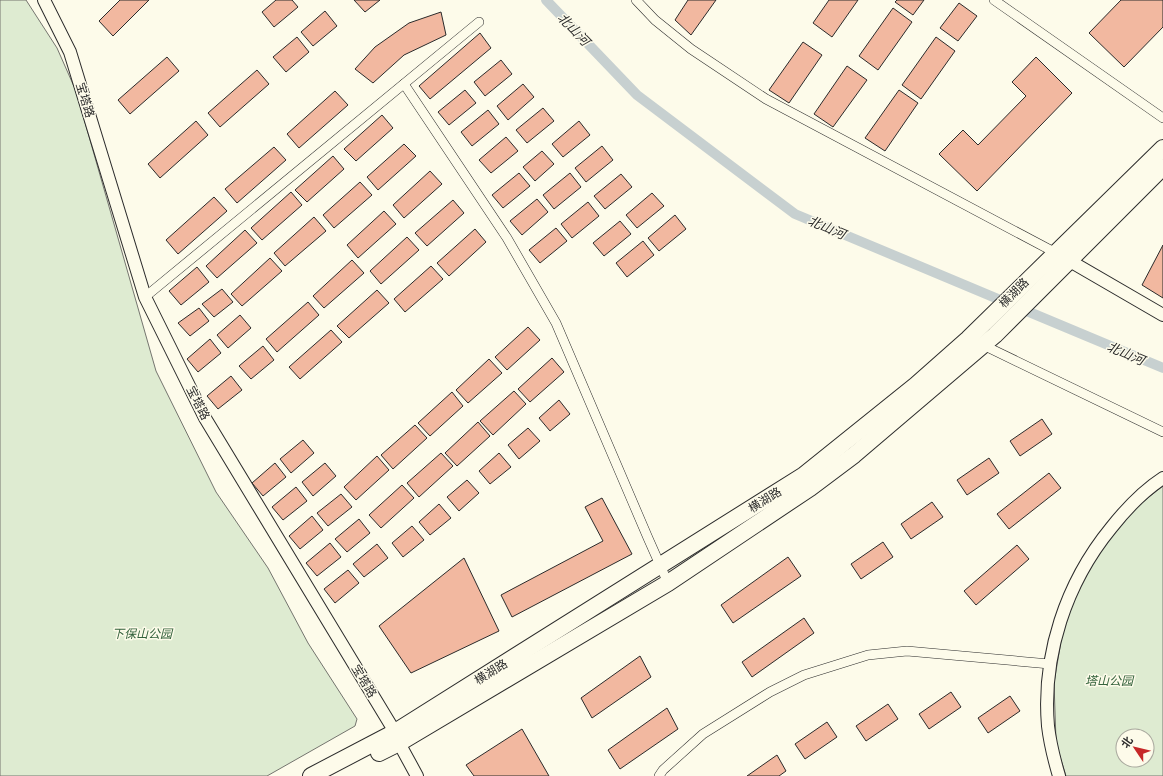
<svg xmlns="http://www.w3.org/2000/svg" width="1163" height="776" font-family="'Times New Roman','Noto Sans SC',serif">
<rect width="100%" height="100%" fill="#fdfbea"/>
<g fill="#deebd1" stroke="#74746e" fill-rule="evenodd">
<path d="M0,0H26L57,48L76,91L156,371L216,492L268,568L308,643L357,719L355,726L267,776H0Z"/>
<path d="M1163,486V776H1066L1058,750L1056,740L1054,683L1063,629L1081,582L1105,545L1131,511ZM1123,736H1147V760H1123Z"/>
</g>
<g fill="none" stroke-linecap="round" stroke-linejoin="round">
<path stroke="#c7d0d0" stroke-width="10" d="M546,0L637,95L795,214L1163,368"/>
</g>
<g fill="#f2b8a0" stroke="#2b2b2b">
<path d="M120,0H149L113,36L99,21Z"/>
<path d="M276,0H292L298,7L274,27L262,12Z"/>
<path d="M354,0H380L365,12Z"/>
<path d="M688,0H716L691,35L675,20Z"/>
<path d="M829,0H858L832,37L813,23Z"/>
<path d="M897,0H924L913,15L895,2Z"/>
<path d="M1121,0H1163V27L1124,67L1089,33Z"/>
<path d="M959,3L977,16L958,41L940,28Z"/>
<path d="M893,8L912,22L878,70L859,56Z"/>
<path d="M325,11L337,26L313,46L301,32Z"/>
<path d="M441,12L446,35L404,55L373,83L355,69L375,47L409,23Z"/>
<path d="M480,33L491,48L430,99L419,86Z"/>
<path d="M297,37L309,52L286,72L273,57Z"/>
<path d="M936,37L955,51L921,99L902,85Z"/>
<path d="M803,42L822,55L789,103L769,90Z"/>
<path d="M167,57L179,71L130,114L118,100Z"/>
<path d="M1036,57L1072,93L977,191L939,154L963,130L978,145L1026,96L1012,82Z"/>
<path d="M501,60L512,74L485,96L474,82Z"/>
<path d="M847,66L867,80L833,127L814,114Z"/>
<path d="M257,70L269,84L220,127L208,113Z"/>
<path d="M523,84L534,97L508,120L497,106Z"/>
<path d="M465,90L476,103L449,125L438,112Z"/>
<path d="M899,90L918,103L885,151L865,138Z"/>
<path d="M335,91L348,105L299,148L287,134Z"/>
<path d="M543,108L554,121L527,143L516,130Z"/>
<path d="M488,110L499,124L472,146L461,132Z"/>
<path d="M382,115L393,128L356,161L344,149Z"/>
<path d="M196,121L208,135L160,178L148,164Z"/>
<path d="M579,121L590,135L563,157L552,144Z"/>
<path d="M506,137L518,151L491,173L479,160Z"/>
<path d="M404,144L416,156L378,190L367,177Z"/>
<path d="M602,146L613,160L586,182L575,168Z"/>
<path d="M274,147L286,160L237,203L225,189Z"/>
<path d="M542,151L554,164L535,181L523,167Z"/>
<path d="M333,156L344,169L307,202L295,190Z"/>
<path d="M430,171L442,184L404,218L393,205Z"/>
<path d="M519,173L530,186L503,208L492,195Z"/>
<path d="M570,173L581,187L554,209L543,195Z"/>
<path d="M621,174L632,187L605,209L594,196Z"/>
<path d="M360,182L372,195L334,228L323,215Z"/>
<path d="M291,192L302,205L262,240L251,228Z"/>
<path d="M652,193L664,206L637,228L626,215Z"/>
<path d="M214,197L227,211L178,254L166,240Z"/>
<path d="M537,199L548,212L522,235L510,221Z"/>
<path d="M453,200L464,213L427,246L415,233Z"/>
<path d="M588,202L599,216L572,238L561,224Z"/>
<path d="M384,211L396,224L358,258L347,245Z"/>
<path d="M675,215L686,229L659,251L648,238Z"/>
<path d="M314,217L326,231L285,266L274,253Z"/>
<path d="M620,221L631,234L604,256L593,243Z"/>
<path d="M556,228L567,241L540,263L529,250Z"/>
<path d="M475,229L486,242L449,276L437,263Z"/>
<path d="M245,230L257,243L217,278L206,266Z"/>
<path d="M407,237L419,250L381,284L370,271Z"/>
<path d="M643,241L654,255L627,277L616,263Z"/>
<path d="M1163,245V298L1142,285Z"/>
<path d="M270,258L282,271L242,306L231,294Z"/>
<path d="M352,260L364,273L324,308L313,296Z"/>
<path d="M431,266L443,279L405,312L394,299Z"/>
<path d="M197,267L209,282L181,305L169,291Z"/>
<path d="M222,289L233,302L214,317L202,304Z"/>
<path d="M377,290L389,303L349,338L337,326Z"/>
<path d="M308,302L319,315L277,352L266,339Z"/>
<path d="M199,308L209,321L190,336L178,323Z"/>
<path d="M240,315L251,328L228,348L217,335Z"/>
<path d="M528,327L540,340L507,370L495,357Z"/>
<path d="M331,330L342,342L300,379L289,367Z"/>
<path d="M210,339L221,353L198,372L187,359Z"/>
<path d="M263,346L274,360L251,379L239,366Z"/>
<path d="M552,358L564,372L530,402L518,389Z"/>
<path d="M489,359L502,373L468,403L456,390Z"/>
<path d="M231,376L242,390L218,409L207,396Z"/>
<path d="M514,391L526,404L493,435L480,421Z"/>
<path d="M452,392L463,406L430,436L418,423Z"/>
<path d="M559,400L570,414L550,431L539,418Z"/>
<path d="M1042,419L1052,434L1020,456L1010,441Z"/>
<path d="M478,422L490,436L457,466L445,453Z"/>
<path d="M415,425L427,438L393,469L381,455Z"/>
<path d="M528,428L540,441L519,459L508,445Z"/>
<path d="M303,440L314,453L291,473L280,459Z"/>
<path d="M441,453L453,466L419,497L407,483Z"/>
<path d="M499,453L511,467L490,484L479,471Z"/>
<path d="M377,456L389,470L356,500L344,487Z"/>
<path d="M989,458L999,473L967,495L957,480Z"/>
<path d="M275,463L286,477L263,496L252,483Z"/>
<path d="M325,463L336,476L313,496L302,482Z"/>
<path d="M1049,473L1061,488L1009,529L997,514Z"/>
<path d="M467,480L479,493L459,511L447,497Z"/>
<path d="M402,485L414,498L381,528L369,515Z"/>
<path d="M296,487L307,501L283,520L272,507Z"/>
<path d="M341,494L352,507L328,526L317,513Z"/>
<path d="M602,498L632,554L512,617L501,595L603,541L585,507Z"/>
<path d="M932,502L943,517L911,539L901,524Z"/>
<path d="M439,504L451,518L430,535L419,522Z"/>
<path d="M312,516L323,530L300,549L289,536Z"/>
<path d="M359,519L370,533L347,552L335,539Z"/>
<path d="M412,526L424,540L403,557L392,543Z"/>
<path d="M883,542L893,557L861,579L851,564Z"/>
<path d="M330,543L341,557L317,576L306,563Z"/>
<path d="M377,544L388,558L364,577L353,564Z"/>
<path d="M1017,545L1029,559L976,605L964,591Z"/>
<path d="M788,557L801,576L733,623L721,605Z"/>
<path d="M464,558L499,631L411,673L379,626Z"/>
<path d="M348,570L359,583L335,603L324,589Z"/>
<path d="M804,618L814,633L752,677L742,662Z"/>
<path d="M640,656L651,677L592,718L581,698Z"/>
<path d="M951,692L961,707L929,729L919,714Z"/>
<path d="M1010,696L1020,711L988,733L978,718Z"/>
<path d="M888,704L898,719L866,741L856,726Z"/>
<path d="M667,708L678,729L620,769L608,750Z"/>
<path d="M827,722L837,737L805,759L795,744Z"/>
<path d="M522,729L549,776H474L466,765Z"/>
<path d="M777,755L786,771L779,776H747Z"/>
</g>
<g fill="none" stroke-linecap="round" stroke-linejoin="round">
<defs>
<g id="street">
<path d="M636,0L655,20L691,49L766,99L1056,253"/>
<path d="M994,0L1163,118"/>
<path d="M404,84L507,238L556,323L648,538L668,583"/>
<path d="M145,297L479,22"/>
<path d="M983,345L1163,432"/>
<path d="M659,776L663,770L703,734L770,692L804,675L868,655L907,651L1050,664"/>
</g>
<g id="secondary">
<path d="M44,0L70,52L145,297L205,418L395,732L399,743L417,776"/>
<path d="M1063,257L1163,315"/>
<path d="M1059,776C1054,759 1050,743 1048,726C1042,655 1066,583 1111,528C1126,509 1143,491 1163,478"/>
</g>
<g id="highway">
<path d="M379,753L399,743L668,583L810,488L854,455L995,335L1163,167"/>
<path d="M311,776L395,732L804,475L916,385L968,339L1163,148"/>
</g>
</defs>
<use href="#street" stroke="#2b2b2b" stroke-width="10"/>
<use href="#secondary" stroke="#2b2b2b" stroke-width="14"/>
<use href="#highway" stroke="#2b2b2b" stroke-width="18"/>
<use href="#street" stroke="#fdfbea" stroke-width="9"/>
<use href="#secondary" stroke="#fdfbea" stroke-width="12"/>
<use href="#highway" stroke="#fdfbea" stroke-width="16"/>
</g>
<g text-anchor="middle" stroke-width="3" stroke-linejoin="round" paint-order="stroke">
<g font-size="12" fill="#2b2b2b" stroke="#fdfbea">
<text transform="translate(85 100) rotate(73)" y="4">宝塔路</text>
<text transform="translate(1014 293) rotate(-45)" y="4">横湖路</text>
<text transform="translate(198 403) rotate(63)" y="4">宝塔路</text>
<text transform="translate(765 500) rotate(-32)" y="4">横湖路</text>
<text transform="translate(491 672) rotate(-32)" y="4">横湖路</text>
<text transform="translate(364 681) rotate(59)" y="4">宝塔路</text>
</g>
<g font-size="12" font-style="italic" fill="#34623c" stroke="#fdfbea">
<text x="142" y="638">下保山公园</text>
<text x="1109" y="685">塔山公园</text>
</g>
<g font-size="13" font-style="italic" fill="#2b2b2b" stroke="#fdfbea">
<text transform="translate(574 29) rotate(46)" y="5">北山河</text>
<text transform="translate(827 227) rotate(23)" y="5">北山河</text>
<text transform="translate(1126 353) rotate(23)" y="5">北山河</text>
</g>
</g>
<g transform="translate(1135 748) rotate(305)"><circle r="19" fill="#fdfbea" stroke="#a9a89e"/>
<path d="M0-3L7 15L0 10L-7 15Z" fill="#c62828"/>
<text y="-6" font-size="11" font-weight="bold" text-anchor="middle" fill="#2b2b2b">北</text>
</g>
</svg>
